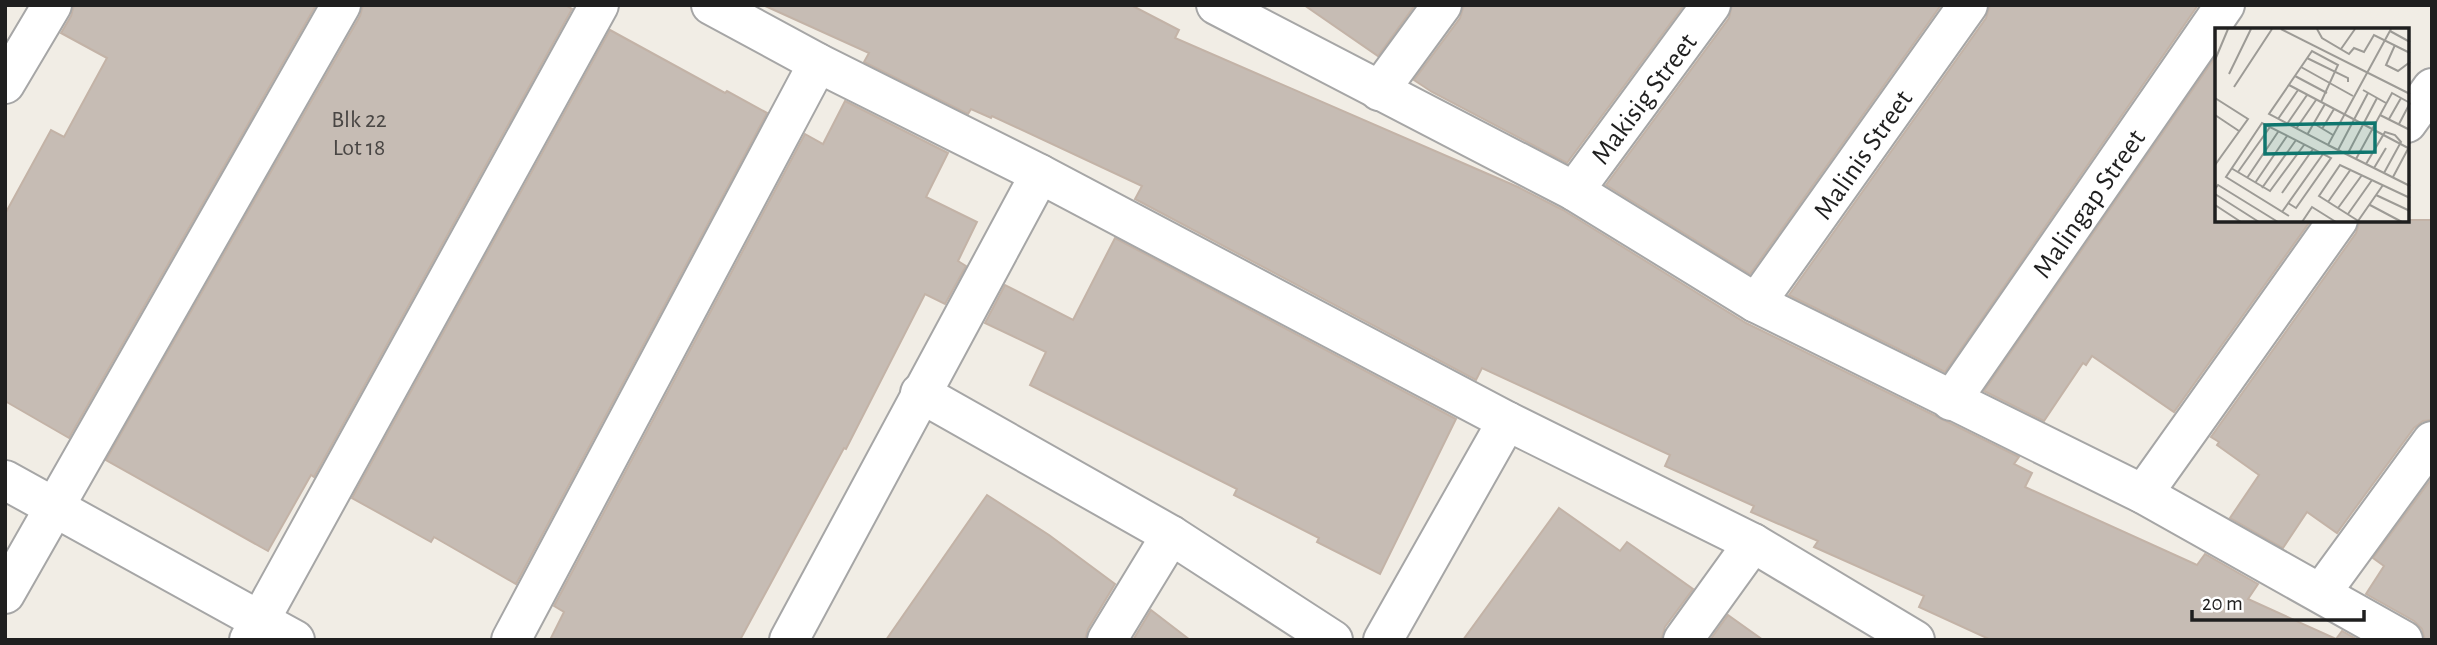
<svg xmlns="http://www.w3.org/2000/svg" width="2437" height="645" font-family="'Alegreya Sans',sans-serif">
<rect width="100%" height="100%" fill="#f1ede5"/>
<g fill="#c6bcb4" stroke="#c3b3a7" stroke-width="2">
<path d="M74,5H316L69,438L5,401V214L51,130L64,137L107,58L61,33L71,16Z"/>
<path d="M363,5H565L572,9L314,477L311,475L268,551L106,460L360,16Z"/>
<path d="M763,5H1131L1179,30L1175,38L1518,187L1563,210L1746,323L2019,457L2014,464L2032,473L2025,487L2197,565L2205,554L2258,584L2248,599L2336,639L2342,631L2358,640H1991L1919,607L1924,596L1814,547L1818,541L1751,512L1754,506L1665,466L1670,455L1482,368L1476,380L1135,199L1142,186L992,116L991,118L971,109L968,114L864,62L869,53Z"/>
<path d="M1304,5H1415L1378,56Z"/>
<path d="M1464,5H1684L1567,163L1432,92L1414,80L1460,18Z"/>
<path d="M1732,5H1941L1750,274L1606,185L1729,18Z"/>
<path d="M1990,5H2198L1945,372L1789,295L1986,18Z"/>
<path d="M610,30L725,93L727,91L767,113L516,584L434,537L431,542L352,498Z"/>
<path d="M2216,56V220H2311L2174,412L2092,356L2086,365L2083,363L2044,421L1984,391Z"/>
<path d="M845,101L948,153L926,197L977,222L958,261L966,266L945,304L925,294L846,449L844,448L740,640H550L564,612L554,606L805,134L823,144Z"/>
<path d="M2360,220H2432V420L2423,421L2414,428L2337,533L2307,512L2283,548L2230,518L2259,475L2217,445L2219,442L2211,437L2356,233Z"/>
<path d="M1115,238L1456,419L1380,574L1317,542L1319,538L1234,495L1237,489L1030,385L1046,352L985,323L1005,285L1073,320Z"/>
<path d="M2432,478V640H2425L2422,629L2414,621L2366,594L2384,566L2373,558Z"/>
<path d="M987,495L1049,535L1115,584L1088,629L1085,640H886Z"/>
<path d="M1559,508L1620,551L1627,542L1693,589L1665,627L1661,640H1463Z"/>
<path d="M1151,610L1190,640H1133Z"/>
<path d="M1728,615L1763,640H1710Z"/>
</g>
<g fill="none" stroke-linecap="round" stroke-linejoin="round">
<defs>
<g id="minor">
<path d="M711,5L818,63L1040,174"/>
<path d="M1216,5L1574,191L1756,303L2143,494L2403,640"/>
<path d="M5,84L52,5"/>
<path d="M1379,91L1442,5"/>
<path d="M2407,123L2432,88"/>
<path d="M1574,191L1711,5"/>
<path d="M1756,303L1968,5"/>
<path d="M920,393L1171,535L1333,640"/>
<path d="M1951,401L2225,5"/>
<path d="M5,480L295,640"/>
<path d="M2143,494L2338,220"/>
<path d="M2321,593L2432,441"/>
<path d="M5,594L341,5"/>
<path d="M249,640L599,5"/>
<path d="M511,640L818,63"/>
<path d="M789,640L1040,174L1507,421L1753,543L1915,640"/>
<path d="M1107,640L1171,535"/>
<path d="M1383,640L1507,421"/>
<path d="M1683,640L1753,543"/>
</g>
</defs>
<use href="#minor" stroke="#a6a6a6" stroke-width="42"/>
<use href="#minor" stroke="#fff" stroke-width="38"/>
</g>
<g text-anchor="middle" stroke-width="5" stroke-linejoin="round" paint-order="stroke">
<g font-size="24" fill="#494644">
<text x="359" y="127">Blk 22<tspan x="359" dy="28">Lot 18</tspan></text>
</g>
<g font-size="28" fill="#1f1f1f" stroke="#fff">
<text transform="translate(1643 98) rotate(-53)" y="10">Makisig Street</text>
<text transform="translate(1862 154) rotate(-55)" y="10">Malinis Street</text>
<text transform="translate(2088 203) rotate(-55)" y="10">Malingap Street</text>
</g>
</g>
<g transform="translate(2215 28)">
<rect width="194" height="194" fill="#f1ede5"/>
<path fill="none" stroke="#9d9b96" stroke-width="2" d="M66,1L195,66M102,1L107,10L134,26L139,20L149,24L159,7L195,25M175,3L195,14M180,17L171,37L183,43L195,34M126,21L140,1M92,30L133,50V54M0,32L13,1M86,39L138,68M14,46L36,1M80,48L112,65M146,56L176,1M74,57L195,121M19,59L57,1M148,62L171,75M0,70L33,91L0,137M106,74L123,37L97,23L54,86L113,117L146,56M0,87L24,103M165,87L195,102M63,91L83,62M174,91L186,70M98,95L118,107M72,96L92,67M184,96L195,75M81,101L101,72M107,101L119,81M92,107L110,76M113,117L195,158M123,122L153,65M132,127L162,70M141,131L177,65L195,75M151,136L170,104L180,107L186,114L169,145M16,140L55,163L89,117M159,140L171,120M23,144L55,99M178,149L194,119M32,150L63,104M40,155L72,108M47,160L81,112M0,161L3,157L63,194M67,165L98,121M0,166L44,194M161,167L195,183M113,174L136,141M73,175L81,180L116,130L47,95L11,149L74,188M0,177L26,194M155,177L187,194M123,180L147,147M67,184L108,126M133,186L157,152M143,193L168,157M87,194L97,179L121,194M145,194L104,168L125,137L195,170"/>
<path fill="#0f766e" fill-opacity="0.15" stroke="#0f766e" stroke-width="3.5" d="M160,95V124L50,126V97Z"/>
<rect width="194" height="194" fill="none" stroke="#1f1f1f" stroke-width="3.5"/>
</g>
<rect width="2437" height="645" fill="none" stroke="#1f1f1f" stroke-width="14"/>
<path d="M2192 610v10h172v-10" fill="none" stroke="#1f1f1f" stroke-width="3.5"/>
<text x="2202" y="610" font-size="21" fill="#1f1f1f" stroke="#ffffff" stroke-width="5" paint-order="stroke">20 m</text>
</svg>
